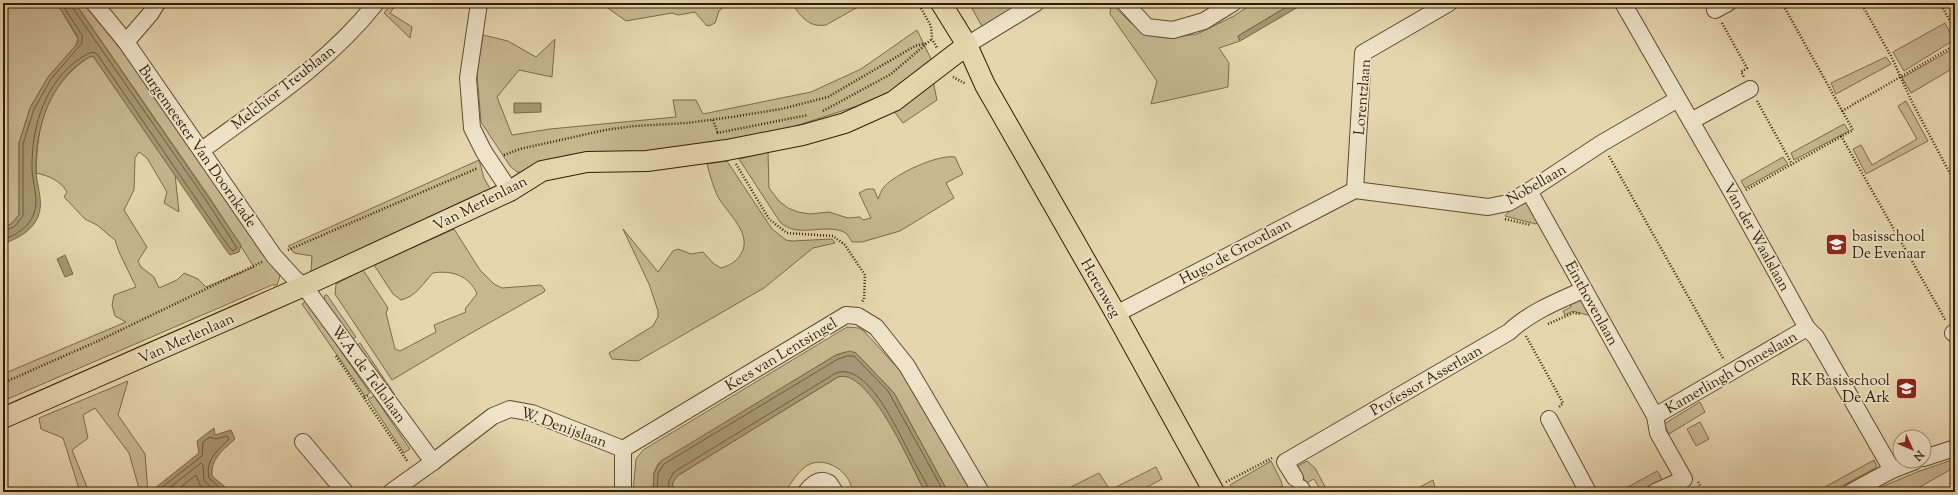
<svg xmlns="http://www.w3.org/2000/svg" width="1958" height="495" font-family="'Sorts Mill Goudy',serif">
<rect width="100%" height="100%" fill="#e6d6ae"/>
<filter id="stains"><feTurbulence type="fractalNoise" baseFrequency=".005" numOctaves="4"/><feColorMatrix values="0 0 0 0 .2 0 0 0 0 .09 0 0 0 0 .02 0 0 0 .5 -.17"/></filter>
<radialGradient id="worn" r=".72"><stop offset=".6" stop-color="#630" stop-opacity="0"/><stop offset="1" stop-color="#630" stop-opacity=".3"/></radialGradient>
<g fill="#c7b791" stroke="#7c6a4a">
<path d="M3,3H57L78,39L75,47L48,77L30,108L19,143V215L11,224L3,228Z"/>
<path d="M75,3H86L155,95L280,276L277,285H272L3,401V374L126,322L115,316L112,305L114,295L136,287L119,252L115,240L97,225L85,219L64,197L67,192C60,180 49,176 36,173C37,123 46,87 89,57L93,56L175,174L179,212L164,203L167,192L147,158L139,152L135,158L134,190L124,210L147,247L138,261L141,267L154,277L159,288L177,280L184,273L198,279L206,287L254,267L210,198Z"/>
<path d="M392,3H397L390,13L412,27L410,38L384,13Z"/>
<path d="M612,3H728L719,11L715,23L709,26L706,25L695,12L678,15L672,13L626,21L602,4Z"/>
<path d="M792,3H815L820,8L834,3H865L826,25C809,28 800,16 792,3Z"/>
<path d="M969,3H1023L983,28Z"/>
<path d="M1111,3L1131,23L1142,30L1154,36L1167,38L1197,34L1234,16L1253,3H1293L1238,36L1240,41L1219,48L1229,63L1228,87L1151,104L1157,81L1110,14Z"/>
<path d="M1945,23L1954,40L1904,71L1893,52Z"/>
<path d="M917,30L934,65L896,90L857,106L768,135L525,173L517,172L510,166L481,122L477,74L483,35L508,41L536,57L555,39L552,77L519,70L497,97L512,135L550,129L676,117L673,100H696L703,114L811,92L861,69Z"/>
<path d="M1949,51L1955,63V67L1911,93L1902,78Z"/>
<path d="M1886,57L1891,64L1836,94L1831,83Z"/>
<path d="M933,81L937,100L903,123L893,110Z"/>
<path d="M1906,101L1928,141L1866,174L1853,149L1861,145L1872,165L1917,139L1898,106Z"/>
<path d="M1844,124L1849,131L1794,160L1791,153Z"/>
<path d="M768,152L769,188L779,201L788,208L798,212L810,214L829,212L848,218L860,217L863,220L871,218L859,193L867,189H874L878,199C880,195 881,190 884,187C895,174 938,154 955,157L963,174L946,183L954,198L900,231L862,242H852C850,239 848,234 844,232C824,223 797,239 780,222L739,159Z"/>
<path d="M1783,157L1788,164L1745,188L1741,181Z"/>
<path d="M479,160L484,178L492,192L315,273L311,271L312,256L294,253L288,246Z"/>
<path d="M727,161L772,229L786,240L792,241L832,239L835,243L813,248L764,288L638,361L612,359L609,353L653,326L658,317V311L649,284L623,229L658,272L673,251L678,249L691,254L703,252L714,264L721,268C729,266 737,261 741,254C753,234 728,214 718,197C713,187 710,175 707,164Z"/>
<path d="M1529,201L1542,220L1536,224L1505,216L1508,212Z"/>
<path d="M454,229L480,270L494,284L502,288L541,285L545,290L544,292L466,336L392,380L335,294L336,284L363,270L388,308L386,313L395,349L400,351L436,332L434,325L466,312L465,309L477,294C469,275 451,270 433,273C423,283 417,296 401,300L393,294L374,265Z"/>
<path d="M325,295H327L356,337L351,340L324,302Z"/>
<path d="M1581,298L1589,314L1587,315L1573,311L1565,315L1563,311L1571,307L1569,301Z"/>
<path d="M306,301L370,393L365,396L302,304Z"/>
<path d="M847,327L859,328L864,331L905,376L972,492H948L894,393L856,353L846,352L836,355L658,464L654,473L653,492H633L636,459L643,450Z"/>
<path d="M360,343L395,395L391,398L355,347Z"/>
<path d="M847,375C877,385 910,464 925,492H852C852,473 826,455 808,465C798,471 791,483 785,492H672L673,482L677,476L838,377Z"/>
<path d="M128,381L118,415L145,454L148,492H140L129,453L95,408L83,415L88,438L72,450L89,492H80L63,438L41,429L39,418Z"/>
<path d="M374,396L410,449L404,453L368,399Z"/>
<path d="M1700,402L1705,412L1669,434L1664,424Z"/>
<path d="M1700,422L1709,439L1696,446L1687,429Z"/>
<path d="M1955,459V467L1911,492H1881L1879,488L1917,472Z"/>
<path d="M1874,460L1877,467L1831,492H1816Z"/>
<path d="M1271,461L1281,481L1284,492H1234L1230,485Z"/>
<path d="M1307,461L1315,468L1328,492H1322L1314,479L1306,483L1298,466Z"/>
<path d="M1156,467L1162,479L1138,492H1061L1099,473L1110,490Z"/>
<path d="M1657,471L1660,475L1662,483L1640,492H1619Z"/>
<path d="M1433,480L1436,491L1410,492Z"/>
</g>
<g fill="#a89774" stroke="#786647">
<path d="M57,3H75L241,245L239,252L230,255L226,250L93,56C85,58 77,65 71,71C45,97 35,136 36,172C37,187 44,202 38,217C31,232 18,238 3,244V228L11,224L19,215V143L30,108L48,77L78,43V37Z"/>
<path d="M1293,3H1305L1240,41L1238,36Z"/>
<path d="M514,103H541V112L514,113Z"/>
<path d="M65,255L73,274L65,277L57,259Z"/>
<path d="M850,351L856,353L894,393L948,492H925C913,469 869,367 838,377L677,476L673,482L672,492H653L654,473L661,461L836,355Z"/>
<path d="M214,428L215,435L231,430L235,439C223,450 211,458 212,476L231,492H150L199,453L197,441Z"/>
</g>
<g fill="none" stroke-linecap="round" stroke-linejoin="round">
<g stroke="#6c5a3c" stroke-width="1">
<path d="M3,231L14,227L23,216V144L34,109L51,79L82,43V35L61,3"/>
<path d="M3,240C17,234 29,228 34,213C39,200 33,185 32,171C31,132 42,88 75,62C81,58 86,54 93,52L97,54L229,247L233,251L237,248L206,200L72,7V3"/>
<path d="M156,492L202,456L203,442L210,437L216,439L227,436L229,439C217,451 205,460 209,478L224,492"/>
<path d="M164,492L201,463L203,465L204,480L215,492"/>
<path d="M174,492L196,475L200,485L207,492"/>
<path d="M657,492L658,473L664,464L838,359L847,356H854L888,391L944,492"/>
<path d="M668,492L669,481L674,472L836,373C868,361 899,434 911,456C916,467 927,481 929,492"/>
</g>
<defs>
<g id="minor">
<path d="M94,3L126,42L274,256L295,279L304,286L433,462"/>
<path d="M479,3L468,78L472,128L484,152L510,191"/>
<path d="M1125,3L1147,27L1173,30L1204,21L1233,3"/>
<path d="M1623,3L1734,196L1807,328L1816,337L1892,470"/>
<path d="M1715,10L1728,3"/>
<path d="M126,42L151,13L157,3"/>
<path d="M967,45L1036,3"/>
<path d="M1691,121L1750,89"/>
<path d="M202,150C263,105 329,63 376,3"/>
<path d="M1355,190L1488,207L1508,203L1529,191L1602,143L1678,99"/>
<path d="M1355,190L1363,53L1449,3"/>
<path d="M1529,191L1655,416L1658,433L1684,479L1655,492"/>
<path d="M1116,314L1355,190"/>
<path d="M1953,333L1955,332"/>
<path d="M1655,416L1807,328"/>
<path d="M1549,419L1588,492"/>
<path d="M303,442L345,492"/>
<path d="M623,449L846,315L858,316L876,327L907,366L981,492"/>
<path d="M1924,458L1955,448"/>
<path d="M1295,478L1285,462L1509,332C1530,312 1558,301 1583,290"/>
<path d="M1301,488L1303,492"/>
<path d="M391,492L433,462L493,416L510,409L532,413L623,449V492"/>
<path d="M806,492C812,484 819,477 829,483L835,492"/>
<path d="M1851,492L1892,470L1915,461"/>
</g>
<g id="major">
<path d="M941,3L967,45L985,85L1116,314L1214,492"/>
<path d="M3,418L304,286L510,191L542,171L587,162L647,161L727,150L803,135L845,123L894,101L967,45"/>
</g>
</defs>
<use href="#minor" stroke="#5e4b2e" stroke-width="18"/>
<use href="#major" stroke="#301d03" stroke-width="22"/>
<g stroke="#301d03" stroke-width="2.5" stroke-dasharray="1 2" stroke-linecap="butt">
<path d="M918,3L931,26L932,39L937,48"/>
<path d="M1861,3L1891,56L1911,100L1955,183"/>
<path d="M1940,3L1955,30"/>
<path d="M1722,23L1747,68L1741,72L1744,77"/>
<path d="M953,77L966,84"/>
<path d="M1757,101L1792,164"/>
<path d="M823,111L891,74L932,39"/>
<path d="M1842,111L1955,45"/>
<path d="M713,120L718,134"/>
<path d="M717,133L808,115"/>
<path d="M1841,136L1946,321"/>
<path d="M504,155L520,149L605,130L634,126L687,123L732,117L781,109L828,97L915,46L926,43"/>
<path d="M1609,156L1724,360"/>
<path d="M736,164L769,219L787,233L833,236L845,245L865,275L864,299L862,302"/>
<path d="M1746,190L1853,130L1782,3"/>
<path d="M1505,219L1531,225"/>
<path d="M288,250L478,168"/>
<path d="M1548,324L1573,313L1581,314"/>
<path d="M1526,336L1563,403L1558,408"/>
<path d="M336,356L364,398L368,396"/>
<path d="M3,383L98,341L262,262"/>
<path d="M364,398L408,462"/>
<path d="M1226,482L1272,458"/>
<path d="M1698,482L1704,492"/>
<path d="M1276,492L1282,486"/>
</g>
<use href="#minor" stroke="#efe4ca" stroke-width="16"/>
<use href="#major" stroke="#e6d6ae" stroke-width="20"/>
</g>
<defs>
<symbol id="school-square" viewBox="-11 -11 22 22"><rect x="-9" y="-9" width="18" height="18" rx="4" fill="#8f2418" stroke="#efe4ca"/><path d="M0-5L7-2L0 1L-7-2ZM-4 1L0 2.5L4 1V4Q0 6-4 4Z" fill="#fff"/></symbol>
</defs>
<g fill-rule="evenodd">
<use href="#school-square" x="1824" y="232" width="25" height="25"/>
<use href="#school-square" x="1894" y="376" width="25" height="25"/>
</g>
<g text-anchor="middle" stroke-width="3.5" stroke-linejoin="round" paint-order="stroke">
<g font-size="15" fill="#301d03" stroke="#efe4ca">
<text transform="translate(283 87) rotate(-38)" y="5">Melchior Treublaan</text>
<text transform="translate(1362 97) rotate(-85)" y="5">Lorentzlaan</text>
<text transform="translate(198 146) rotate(55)" y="5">Burgemeester Van Doornkade</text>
<text transform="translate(1536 184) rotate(-30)" y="5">Nobellaan</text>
<text transform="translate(480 203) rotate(-27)" y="5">Van Merlenlaan</text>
<text transform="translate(1757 237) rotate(61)" y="5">Van der Waalslaan</text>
<text transform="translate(1235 251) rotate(-28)" y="5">Hugo de Grootlaan</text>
<text transform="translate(1101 288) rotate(60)" y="5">Herenweg</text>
<text transform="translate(1592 303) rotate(61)" y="5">Einthovenlaan</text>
<text transform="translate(186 338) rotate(-24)" y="5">Van Merlenlaan</text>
<text transform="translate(781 354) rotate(-31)" y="5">Kees van Lentsingel</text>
<text transform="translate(1731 372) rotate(-30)" y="5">Kamerlingh Onneslaan</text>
<text transform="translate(369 374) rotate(54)" y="5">W.A. de Tellolaan</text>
<text transform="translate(1426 380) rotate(-30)" y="5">Professor Asserlaan</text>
<text transform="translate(564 427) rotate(20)" y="5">W. Denijslaan</text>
</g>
<g font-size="15" fill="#301d03" stroke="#efe4ca" text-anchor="start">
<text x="1852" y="241">basisschool<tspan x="1852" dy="17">De Evenaar</tspan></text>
<text x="1890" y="385" text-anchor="end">RK Basisschool<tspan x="1890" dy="17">De Ark</tspan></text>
</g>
</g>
<rect width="1958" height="495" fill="none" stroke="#e6d6ae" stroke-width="16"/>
<rect x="4" y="4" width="1950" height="487" fill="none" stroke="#301d03" stroke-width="2"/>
<rect x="8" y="8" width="1942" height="479" fill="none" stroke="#301d03"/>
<g transform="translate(1912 449) rotate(134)"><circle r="19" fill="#efe4ca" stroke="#a3947a"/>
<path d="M0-3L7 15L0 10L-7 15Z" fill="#8f2418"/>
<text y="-6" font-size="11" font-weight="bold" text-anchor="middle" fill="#301d03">N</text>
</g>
<rect width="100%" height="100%" filter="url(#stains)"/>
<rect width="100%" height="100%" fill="url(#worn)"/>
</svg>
